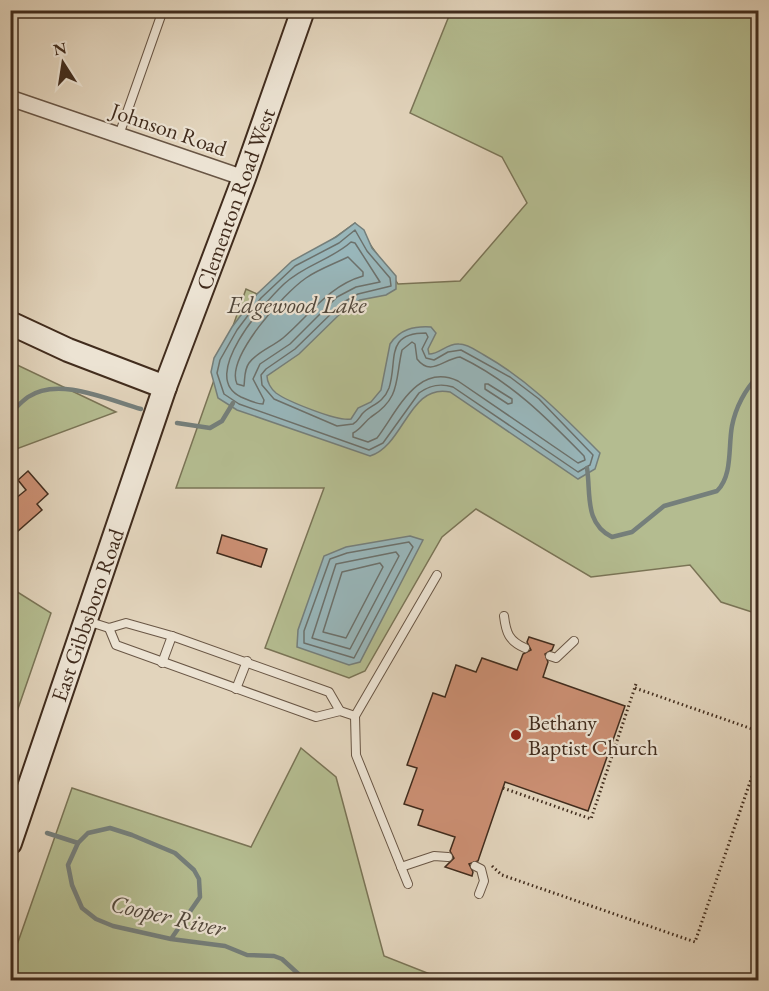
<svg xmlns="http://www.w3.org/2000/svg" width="769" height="991" font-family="'EB Garamond',serif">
<rect width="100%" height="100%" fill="#e2d4bc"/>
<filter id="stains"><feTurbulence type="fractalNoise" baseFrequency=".00333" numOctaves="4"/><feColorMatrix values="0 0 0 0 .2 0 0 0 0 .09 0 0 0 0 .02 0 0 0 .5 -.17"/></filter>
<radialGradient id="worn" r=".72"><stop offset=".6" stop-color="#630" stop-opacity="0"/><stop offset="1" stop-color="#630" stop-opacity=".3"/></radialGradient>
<g fill="#b4bc90" stroke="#7a7456" stroke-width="1.5">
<path d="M451,11H758V614L721,602L690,565L591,577L476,509L442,537L365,671L349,678L265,648L324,488H176L246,289L257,294L355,223L398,284L460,281L527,203L502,157L410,113Z"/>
<path d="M10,362H11L116,412L11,451Z"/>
<path d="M11,588L51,613L11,729Z"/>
<path d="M301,748L336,777L384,956L445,980H11V962L72,788L251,847Z"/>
</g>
<g fill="#98b6ba" stroke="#757f7b" stroke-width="1.5">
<path d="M355,223L364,230L372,248L396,276V289L386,295L360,300L346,308L299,354L267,376C267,382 271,389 276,393C287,401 338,422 351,419L358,408L371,402L381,390L390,344C400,329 414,326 431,327L436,333L428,349L429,354C440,354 447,343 459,344C468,344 477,351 484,355C530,381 563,416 600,453L595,469L578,479L450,392C409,383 404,446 370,456L237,410L218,398L211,372L214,358L232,327L257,294L292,261L336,237Z"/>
<path d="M410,536L423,540L360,662L349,665L297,647L298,630L324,556L346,547Z"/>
</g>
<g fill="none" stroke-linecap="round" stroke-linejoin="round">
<g stroke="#6c716c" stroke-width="1.5">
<path d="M355,230L367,251L390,278L391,286L358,294L342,303L295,349L266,369L261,375L262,385L274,399L337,426L353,424C358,421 359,418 362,414C370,405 383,404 389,388C398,361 384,333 426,333L428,337L422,349L426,358L434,360L448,352L461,350L510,377L539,399L593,455L590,465L578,472L453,387C440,383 430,385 419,393L383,443L369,450L239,404L224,394L217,373L220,360L237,330L261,298L295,266L339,243Z"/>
<path d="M351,242L355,243L380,282L356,287L337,297L290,344L260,364L253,379L264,400L263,404C256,404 248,400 241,397C198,377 264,303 284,284C304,265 331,260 351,242Z"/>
<path d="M348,257L363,272V276C328,286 310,315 283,338C272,347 257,352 249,363C244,370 245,378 244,386L237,384C225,358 284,293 306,278C319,269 334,264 348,257Z"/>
<path d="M412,342L415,344L417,359C431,377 443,359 460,357C510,381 546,417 584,456L585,460L578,463L458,381C417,362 397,412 377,438L368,442L353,437V433C361,429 364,422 371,417C401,398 395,380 402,350Z"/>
<path d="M485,384H488L512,399V403L508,404L485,389Z"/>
<path d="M409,542L413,547L354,658L304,643V631L330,559L347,553Z"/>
<path d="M396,552L399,556L350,649L312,638L336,564Z"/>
<path d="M380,563L383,567L346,638L323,632L342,572Z"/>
</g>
<g stroke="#757f7b" stroke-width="4.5">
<path d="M10,413C16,408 21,402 28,397C58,376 109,400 141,409"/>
<path d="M177,423L210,428L222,421L233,403"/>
<path d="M587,468C591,494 584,523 612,537L632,532L664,506L717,491C733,475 728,447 732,426C736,406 745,390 758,376"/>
<path d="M47,833L78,843"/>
<path d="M171,939L200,897L199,879L194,870L175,853L132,835L110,828L88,833L78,843L68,865L72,885L82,908L96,919L113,926L171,939L225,946L247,955L274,956L282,959L305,980"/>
</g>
</g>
<g fill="#cb8f73" stroke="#412c1d" stroke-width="1.5">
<path d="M28,471L48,494L37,504L42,510L10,538V503L26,490L18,480Z"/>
<path d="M222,535L267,549L261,567L217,553Z"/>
<path d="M529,637L554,645L552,650L545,654L548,662L543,677L625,706L588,811L505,782L478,861L469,864L473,872L472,876L445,867L454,858L450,851L455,837L418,825L423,810L404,804L417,768L407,765L433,693L445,697L456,665L476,672L482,658L517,670L523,654L531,650L527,642Z"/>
</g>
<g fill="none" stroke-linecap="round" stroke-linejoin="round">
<defs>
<g id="lane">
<path d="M119,135L163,10"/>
<path d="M504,616C506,633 509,641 525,648"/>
<path d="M87,621L109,628L126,623L172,636L329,692L340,711"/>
<path d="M109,628L116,645L316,717L340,711L355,716"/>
<path d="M550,656L556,658L574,641"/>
<path d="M162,663L172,636"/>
<path d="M236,689L247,661"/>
<path d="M475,866L481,869L484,881L479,894"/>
<path d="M401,867L434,856L448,857"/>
<path d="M408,884L356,755L355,716L437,575"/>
</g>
<path id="street" d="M10,98L244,178"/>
<g id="secondary">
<path d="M10,323L68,350L165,387"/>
<path d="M10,843L165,387L244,178L303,10"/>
</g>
</defs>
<use href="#lane" stroke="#695645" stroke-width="10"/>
<use href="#street" stroke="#695645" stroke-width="18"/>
<use href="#secondary" stroke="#412c1d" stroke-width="26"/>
<g stroke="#412c1d" stroke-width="3" stroke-dasharray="1.5 3" stroke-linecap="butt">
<path d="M635,688L758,731"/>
<path d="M503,788L591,819L636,684"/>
<path d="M492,866L502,875L695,942L758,759"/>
</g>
<use href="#lane" stroke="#ece3d3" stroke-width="8"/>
<use href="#street" stroke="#ece3d3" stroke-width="15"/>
<use href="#secondary" stroke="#ece3d3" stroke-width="22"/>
</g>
<circle fill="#8f2418" stroke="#ece3d3" stroke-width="2" cx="516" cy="735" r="6"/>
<g text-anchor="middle" stroke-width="4.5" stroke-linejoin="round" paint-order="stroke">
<g font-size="22" fill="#412c1d" stroke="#ece3d3">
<text transform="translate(169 129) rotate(19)" y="8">Johnson Road</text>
<text transform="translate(235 199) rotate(-70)" y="8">Clementon Road West</text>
<text transform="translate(87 615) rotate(-71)" y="8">East Gibbsboro Road</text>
</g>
<g font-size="22" fill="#412c1d" stroke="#ece3d3" text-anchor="start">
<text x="528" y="730">Bethany<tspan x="528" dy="25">Baptist Church</tspan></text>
</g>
<g font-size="24" font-style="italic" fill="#52483c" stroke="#ece3d3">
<text x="297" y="313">Edgewood Lake</text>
<text transform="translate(168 916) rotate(13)" y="8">Cooper River</text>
</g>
</g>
<rect width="769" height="991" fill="none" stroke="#e2d4bc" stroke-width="36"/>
<rect x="12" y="12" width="745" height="967" fill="none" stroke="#412c1d" stroke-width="3"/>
<rect x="18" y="18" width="733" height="955" fill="none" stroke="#412c1d" stroke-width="1.5"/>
<g transform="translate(63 63) rotate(348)" stroke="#ece3d3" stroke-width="4.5" paint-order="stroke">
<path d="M0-4.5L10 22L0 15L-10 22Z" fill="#412c1d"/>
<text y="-9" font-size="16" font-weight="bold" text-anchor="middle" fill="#412c1d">N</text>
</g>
<rect width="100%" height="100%" filter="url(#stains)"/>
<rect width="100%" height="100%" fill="url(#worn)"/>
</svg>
